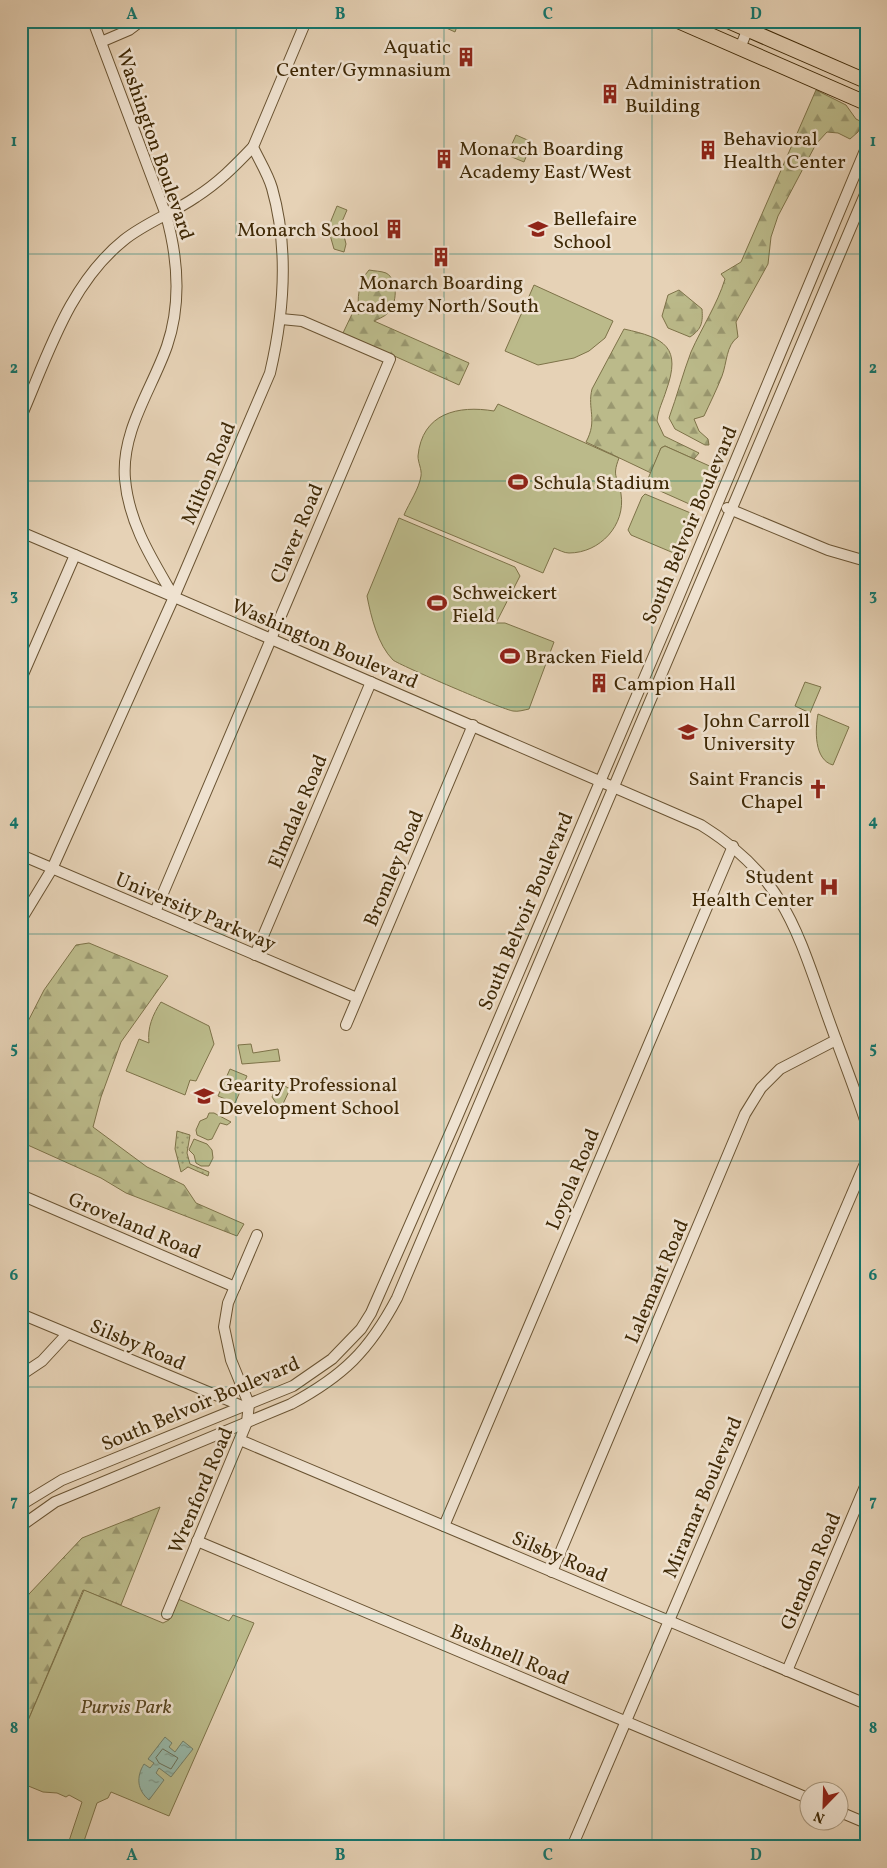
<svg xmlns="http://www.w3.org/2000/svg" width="887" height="1868" font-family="Vollkorn,serif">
<defs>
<pattern id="grass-dots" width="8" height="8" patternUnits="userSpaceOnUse" patternTransform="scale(1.25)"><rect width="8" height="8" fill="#bbba8a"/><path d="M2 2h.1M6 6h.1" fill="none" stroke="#99976f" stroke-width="1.8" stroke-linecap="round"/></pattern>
<pattern id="forest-firs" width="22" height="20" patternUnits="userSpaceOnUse" patternTransform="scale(1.25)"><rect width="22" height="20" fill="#bbba8a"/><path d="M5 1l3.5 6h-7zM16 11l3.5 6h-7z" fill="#99976f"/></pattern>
<pattern id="water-ripples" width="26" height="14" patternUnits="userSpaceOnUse" patternTransform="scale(1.25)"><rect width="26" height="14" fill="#97b8a9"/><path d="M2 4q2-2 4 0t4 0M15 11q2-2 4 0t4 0" fill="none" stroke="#7d9688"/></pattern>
</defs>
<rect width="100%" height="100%" fill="#e6d2b6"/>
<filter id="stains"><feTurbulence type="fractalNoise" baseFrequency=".004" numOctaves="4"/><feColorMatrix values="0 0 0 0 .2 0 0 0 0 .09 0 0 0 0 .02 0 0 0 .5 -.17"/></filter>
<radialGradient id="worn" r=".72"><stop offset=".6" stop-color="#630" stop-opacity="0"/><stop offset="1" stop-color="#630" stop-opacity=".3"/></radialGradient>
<path fill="url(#grass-dots)" stroke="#7d7248" d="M177,1131L190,1135L187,1153L190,1164L209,1172L208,1176L188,1167L181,1172L175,1149Z"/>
<g fill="url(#forest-firs)" stroke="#7d7248">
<path d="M816,90L846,105L856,119L862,122L858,132L850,139L838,133L827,132L816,144L778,216L771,237L768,264L736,322L738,337C726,345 727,363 722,376C717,389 710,403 704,416L694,419L699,431L708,439L709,445H705L675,429L669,418C677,396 683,373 691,352C702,327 717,305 725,279L721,274L741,262Z"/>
<path d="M369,270C374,271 381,271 386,273C399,280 397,304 388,313C384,317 378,319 374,321L469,363L459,385L343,333L353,312L359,314C357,299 358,282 369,270Z"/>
<path d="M679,290L702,309C703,322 702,329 690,337L668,328L662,316L668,295Z"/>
<path d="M624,329C665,338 682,347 666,391C663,401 658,410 657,421L664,436L699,453L694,459L665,446L661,448L651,473L586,442C598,420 587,409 592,389Z"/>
<path d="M89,943L168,976L121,1042L101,1097L93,1127L147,1167L184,1185L196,1203L244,1224L237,1236L126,1193L101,1178L21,1142V1035L44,990L76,945Z"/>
<path d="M160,1507L121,1605L83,1590L21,1737V1610L29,1594L82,1538Z"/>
</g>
<g fill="#bbba8a" stroke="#7d7248">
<path d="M431,21H459L455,32Z"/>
<path d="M516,135L532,142L524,162L507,155Z"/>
<path d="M337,206L347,210L341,224L346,244L344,252L334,249L328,228Z"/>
<path d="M534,285L613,321L605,338L589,351L574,358L538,365L505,351Z"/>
<path d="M498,404L619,458C611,479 619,476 621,494C626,525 600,553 569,553C564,553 559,550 554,548L543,573L404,515C409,503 419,489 421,476C422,469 418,463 418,456C422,413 458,405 494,411Z"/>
<path d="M665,446L714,468L716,473L702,505L696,507L649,486L647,481L661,448Z"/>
<path d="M645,494L693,514L694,520L680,551L676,554L631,535L628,530L642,497Z"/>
<path d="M399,518L515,567L520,576L496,623H505L554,642L529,709C524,710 518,712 513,711C504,710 399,665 393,660C378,645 371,617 367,596Z"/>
<path d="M805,682L821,687L810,713L795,706Z"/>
<path d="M818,714L849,727L833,765C814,760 815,730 818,714Z"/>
<path d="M161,1002L209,1026L214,1044L196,1081L190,1080L185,1095L126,1071L139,1039L149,1043C147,1028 153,1014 161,1002Z"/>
<path d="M251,1044L253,1053L278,1049L280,1061L242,1064L238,1045Z"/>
<path d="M230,1069L247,1076L235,1103L218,1096Z"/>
<path d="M278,1082L290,1089L282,1106H278L272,1097Z"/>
<path d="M209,1113H214L231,1122L227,1125L220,1123L212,1139L208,1140L197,1135L196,1130L200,1121L207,1118Z"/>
<path d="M194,1139L207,1144L212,1150L213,1158L209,1166H201L196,1163L194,1155L189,1150Z"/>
<path d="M84,1590L163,1623L169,1620L178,1599L229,1621L233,1615L254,1623L169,1816L111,1792L108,1798L97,1803L82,1847H67L82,1802L69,1795L66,1797L57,1793L43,1792L21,1783V1737Z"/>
</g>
<path fill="url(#water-ripples)" stroke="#747f68" d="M165,1737L172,1743L169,1747L175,1752L183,1741L193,1749L171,1777L159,1768L156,1773L164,1780L149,1800C137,1790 136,1777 144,1764L150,1768L154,1763L148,1759Z"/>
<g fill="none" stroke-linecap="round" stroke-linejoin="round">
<path stroke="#6b7058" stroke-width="1" d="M163,1749L178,1758L171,1769L159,1763L156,1758Z"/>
<defs>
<g id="minor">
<path d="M93,21L166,215C178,258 182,302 167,346C152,389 121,431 125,479C129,524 152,559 174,597L701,825C782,875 796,927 826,1012C839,1049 854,1086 866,1123"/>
<path d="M101,42L129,30L141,21"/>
<path d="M740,48L751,21"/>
<path d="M21,417C48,355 69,284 124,240C145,223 173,213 196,197C218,183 235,166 253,147"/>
<path d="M727,508L828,550L866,561"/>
<path d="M21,532L174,597"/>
<path d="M21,679L75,555"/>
<path d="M21,855L357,998"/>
<path d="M155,912L390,359L302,321L281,319"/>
<path d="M21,920L52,869L174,597L270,373C284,313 289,248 272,188C268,174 259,160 253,147L306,21"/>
<path d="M255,955L371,682"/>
<path d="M346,1025L473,725"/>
<path d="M21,1195L235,1287"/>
<path d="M21,1314L242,1406"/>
<path d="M21,1375L42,1361L67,1334"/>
<path d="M240,1440L866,1704"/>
<path d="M21,1505L62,1480L293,1386L332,1359L361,1329L371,1313L455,1122L666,627L866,148"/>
<path d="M21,1526L55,1502L291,1404C343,1376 369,1351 397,1298L866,192"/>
<path d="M444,1526L733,846"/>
<path d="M197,1541L810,1799"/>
<path d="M552,1572L745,1114L761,1088L780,1069L836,1040"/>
<path d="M167,1614L247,1422L249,1404L231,1360L224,1327L228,1303L257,1235"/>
<path d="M787,1671L866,1484"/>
<path d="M840,1812L866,1823"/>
<path d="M572,1847L866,1161"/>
</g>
<g id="major">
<path d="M678,21L866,103"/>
<path d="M728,21L866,81"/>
<path d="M21,1844L28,1847"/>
</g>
</defs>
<use href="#minor" stroke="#695332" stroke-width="12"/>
<use href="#major" stroke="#3f2906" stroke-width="16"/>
<use href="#minor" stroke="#efe2d0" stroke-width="10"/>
<use href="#major" stroke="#e6d2b6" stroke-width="14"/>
</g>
<path fill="none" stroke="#0f766e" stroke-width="1" stroke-opacity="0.55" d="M236,21V1847M444,21V1847M652,21V1847M21,254H866M21,481H866M21,707H866M21,934H866M21,1161H866M21,1387H866M21,1614H866"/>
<defs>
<symbol id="building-bare" viewBox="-9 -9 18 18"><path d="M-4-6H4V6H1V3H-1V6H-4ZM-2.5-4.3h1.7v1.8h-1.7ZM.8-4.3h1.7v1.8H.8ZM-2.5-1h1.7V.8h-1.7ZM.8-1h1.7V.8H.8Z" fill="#8f2418" stroke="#efe2d0" stroke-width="2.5" paint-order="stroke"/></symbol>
<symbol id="school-bare" viewBox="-9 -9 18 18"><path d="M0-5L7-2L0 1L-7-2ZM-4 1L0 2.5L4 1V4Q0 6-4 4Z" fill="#8f2418" stroke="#efe2d0" stroke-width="2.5" paint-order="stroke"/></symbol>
<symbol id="stadium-bare" viewBox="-9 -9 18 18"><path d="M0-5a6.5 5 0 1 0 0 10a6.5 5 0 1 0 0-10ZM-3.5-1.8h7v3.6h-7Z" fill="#8f2418" stroke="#efe2d0" stroke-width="2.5" paint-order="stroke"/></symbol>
<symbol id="university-bare" viewBox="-9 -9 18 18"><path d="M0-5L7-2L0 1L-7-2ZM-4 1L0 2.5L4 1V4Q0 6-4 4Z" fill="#8f2418" stroke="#efe2d0" stroke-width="2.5" paint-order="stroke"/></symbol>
<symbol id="church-bare" viewBox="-9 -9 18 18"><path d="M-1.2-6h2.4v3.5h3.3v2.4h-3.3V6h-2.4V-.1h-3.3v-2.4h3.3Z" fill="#8f2418" stroke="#efe2d0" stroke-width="2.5" paint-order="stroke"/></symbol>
<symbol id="hospital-bare" viewBox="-9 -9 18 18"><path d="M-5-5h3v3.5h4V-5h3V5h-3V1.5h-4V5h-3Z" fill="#8f2418" stroke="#efe2d0" stroke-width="2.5" paint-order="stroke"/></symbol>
</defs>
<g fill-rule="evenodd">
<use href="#building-bare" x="452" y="43" width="28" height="28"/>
<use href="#building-bare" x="596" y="80" width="28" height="28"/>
<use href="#building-bare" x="694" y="136" width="28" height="28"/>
<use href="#building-bare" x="430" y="145" width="28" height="28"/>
<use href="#building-bare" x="380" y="215" width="28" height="28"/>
<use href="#school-bare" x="524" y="215" width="28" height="28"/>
<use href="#building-bare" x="427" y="243" width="28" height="28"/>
<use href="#stadium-bare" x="504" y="468" width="28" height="28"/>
<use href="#stadium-bare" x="423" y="589" width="28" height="28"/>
<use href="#stadium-bare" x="496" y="642" width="28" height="28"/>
<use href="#building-bare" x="585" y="669" width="28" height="28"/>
<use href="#university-bare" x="674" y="718" width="28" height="28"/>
<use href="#church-bare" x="804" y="775" width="28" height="28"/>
<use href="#hospital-bare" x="815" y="873" width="28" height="28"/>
<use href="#school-bare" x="190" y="1082" width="28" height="28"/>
</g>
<g text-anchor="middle" stroke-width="5" stroke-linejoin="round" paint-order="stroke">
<g font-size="20" fill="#3f2906" stroke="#efe2d0" text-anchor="start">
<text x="451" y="53" text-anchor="end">Aquatic<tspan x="451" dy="23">Center/Gymnasium</tspan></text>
<text x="625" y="89">Administration<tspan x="625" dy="23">Building</tspan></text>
<text x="723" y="145">Behavioral<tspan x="723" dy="23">Health Center</tspan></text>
<text x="459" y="155">Monarch Boarding<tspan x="459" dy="23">Academy East/West</tspan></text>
<text x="553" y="225">Bellefaire<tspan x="553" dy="23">School</tspan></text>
<text x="379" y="236" text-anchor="end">Monarch School</text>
<text x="441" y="289" text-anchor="middle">Monarch Boarding<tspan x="441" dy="23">Academy North/South</tspan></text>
<text x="533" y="489">Schula Stadium</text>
<text x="452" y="599">Schweickert<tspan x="452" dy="23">Field</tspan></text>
<text x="525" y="663">Bracken Field</text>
<text x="614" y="690">Campion Hall</text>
<text x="703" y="727">John Carroll<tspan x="703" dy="23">University</tspan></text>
<text x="803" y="785" text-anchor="end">Saint Francis<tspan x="803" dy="23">Chapel</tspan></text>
<text x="814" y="883" text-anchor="end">Student<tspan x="814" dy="23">Health Center</tspan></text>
<text x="219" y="1091">Gearity Professional<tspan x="219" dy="23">Development School</tspan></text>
</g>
<g font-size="20" fill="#3f2906" stroke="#efe2d0">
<text transform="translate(156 144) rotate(71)" y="7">Washington Boulevard</text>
<text transform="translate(208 473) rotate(-67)" y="7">Milton Road</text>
<text transform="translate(689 525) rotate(-67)" y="7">South Belvoir Boulevard</text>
<text transform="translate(296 533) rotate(-67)" y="7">Claver Road</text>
<text transform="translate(325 643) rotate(23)" y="7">Washington Boulevard</text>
<text transform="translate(297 811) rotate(-67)" y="7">Elmdale Road</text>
<text transform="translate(393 868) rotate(-67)" y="7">Bromley Road</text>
<text transform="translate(196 911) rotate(23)" y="7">University Parkway</text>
<text transform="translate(525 911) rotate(-67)" y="7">South Belvoir Boulevard</text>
<text transform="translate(572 1179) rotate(-67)" y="7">Loyola Road</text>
<text transform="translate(135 1225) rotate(23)" y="7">Groveland Road</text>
<text transform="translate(656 1281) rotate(-67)" y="7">Lalemant Road</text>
<text transform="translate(138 1344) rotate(23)" y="7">Silsby Road</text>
<text transform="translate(200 1403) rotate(-23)" y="7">South Belvoir Boulevard</text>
<text transform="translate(200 1490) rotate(-67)" y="7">Wrenford Road</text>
<text transform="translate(702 1497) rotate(-67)" y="7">Miramar Boulevard</text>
<text transform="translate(560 1556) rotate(23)" y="7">Silsby Road</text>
<text transform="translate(810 1571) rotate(-67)" y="7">Glendon Road</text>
<text transform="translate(510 1654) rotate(23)" y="7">Bushnell Road</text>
</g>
<g font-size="20" font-style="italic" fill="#584620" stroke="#efe2d0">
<text x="126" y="1713">Purvis Park</text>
</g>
</g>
<rect width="887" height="1868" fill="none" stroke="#e6d2b6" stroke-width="55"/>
<g transform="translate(824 1806) rotate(203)"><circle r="24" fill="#efe2d0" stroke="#a9987f"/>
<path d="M0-4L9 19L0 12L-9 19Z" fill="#8f2418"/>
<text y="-8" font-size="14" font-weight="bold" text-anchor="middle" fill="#3f2906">N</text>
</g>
<rect x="28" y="28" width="832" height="1812" fill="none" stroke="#0f766e" stroke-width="2"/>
<g font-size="16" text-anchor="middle" font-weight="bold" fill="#0f766e">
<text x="132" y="19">A</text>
<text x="340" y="19">B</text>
<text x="548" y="19">C</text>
<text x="756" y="19">D</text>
<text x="14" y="146">1</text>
<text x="873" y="146">1</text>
<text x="14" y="373">2</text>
<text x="873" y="373">2</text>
<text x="14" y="600">3</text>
<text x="873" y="600">3</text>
<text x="14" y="826">4</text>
<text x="873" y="826">4</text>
<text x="14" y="1053">5</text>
<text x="873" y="1053">5</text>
<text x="14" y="1280">6</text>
<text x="873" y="1280">6</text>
<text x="14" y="1506">7</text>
<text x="873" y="1506">7</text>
<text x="14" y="1733">8</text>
<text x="873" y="1733">8</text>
<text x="132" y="1860">A</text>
<text x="340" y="1860">B</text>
<text x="548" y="1860">C</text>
<text x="756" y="1860">D</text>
</g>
<rect width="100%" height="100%" filter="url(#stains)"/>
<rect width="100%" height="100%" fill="url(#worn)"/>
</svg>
